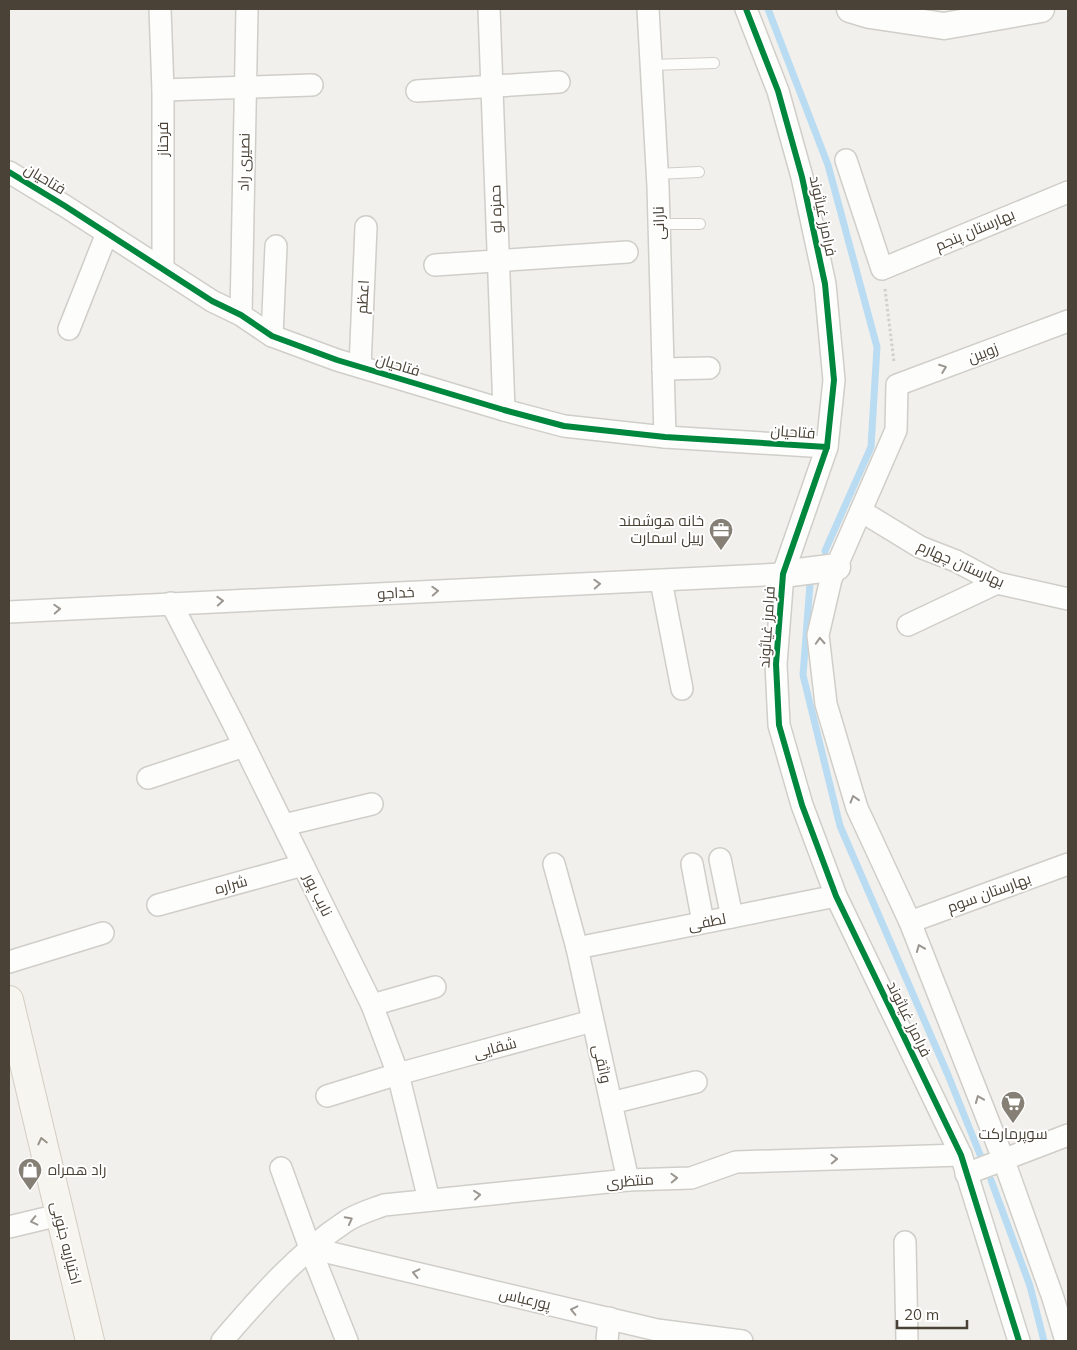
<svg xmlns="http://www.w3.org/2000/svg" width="1077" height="1350" font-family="Mulish,Cairo,sans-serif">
<rect width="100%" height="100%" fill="#f2f0ec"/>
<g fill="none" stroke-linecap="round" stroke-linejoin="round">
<g stroke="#b9dcf3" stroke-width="7">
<path d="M768,9L828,165L877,347L871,447L825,551"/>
<path d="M810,584L803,675L840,826L948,1075L981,1157"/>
<path d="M991,1180L1030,1286L1044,1341"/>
</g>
<defs>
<g id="service">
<path d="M651,65L714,63"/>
<path d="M657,174L699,172"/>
<path d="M659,224H700"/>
</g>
<g id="minor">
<path d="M160,9L163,90V269"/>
<path d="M489,9L504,410"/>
<path d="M648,9L658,186L665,437"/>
<path d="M746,9L778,91L802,177L825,284L834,380L827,447L783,574L776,664L779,725L802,805L836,896L961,1155L1019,1341"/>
<path d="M163,90L312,85"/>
<path d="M417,91L559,82"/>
<path d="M846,160L882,269L1068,192"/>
<path d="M9,172L65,206L212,301L241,315L272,336L337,360L504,410L564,426L665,437L827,447"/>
<path d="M435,265L627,252"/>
<path d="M241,315L247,9"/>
<path d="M69,329L107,233"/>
<path d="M272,336L276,246"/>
<path d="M360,367L366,227"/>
<path d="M663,369L709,368"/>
<path d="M861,511L920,547L956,561L997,583L1068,599"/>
<path d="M661,581L682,689"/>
<path d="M171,603L233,723L372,1005L398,1074L429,1200"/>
<path d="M9,612L783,574"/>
<path d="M908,625L997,583"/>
<path d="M148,778L244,746"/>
<path d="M284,825L372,804"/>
<path d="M720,859L732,917"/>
<path d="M554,864L577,948L628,1180"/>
<path d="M692,864L703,922"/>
<path d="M158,905L303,865"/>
<path d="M910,922L1068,864"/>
<path d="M577,948L836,896"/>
<path d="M9,962L103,933"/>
<path d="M372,1005L435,987"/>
<path d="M327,1096L398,1074L592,1021"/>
<path d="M611,1103L696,1082"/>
<path d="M281,1168L310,1248L347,1341"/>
<path d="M966,1174L1068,1135"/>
<path d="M9,1227L59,1215"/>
<path d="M905,1242L907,1341"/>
<path d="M310,1248L657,1330L742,1341"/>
<path d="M222,1341C259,1298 298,1253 345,1222C356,1214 371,1210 384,1205L628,1180L691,1178L736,1162L961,1155"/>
<path d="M607,1341L609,1318"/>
<path d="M1066,1341L1053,1298L1004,1161L910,922L857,808L826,704L818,635L831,579L896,430L897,385L1068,321"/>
</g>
<g id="tertiary">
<path d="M850,9L870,15L944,26L1041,9"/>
<path d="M783,574L837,567"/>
</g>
<path id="secondary" d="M9,1000L90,1341"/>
</defs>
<use href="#service" stroke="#d0cec9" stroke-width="12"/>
<use href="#minor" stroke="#d0cec9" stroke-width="24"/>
<use href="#tertiary" stroke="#d0cec9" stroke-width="29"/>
<use href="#secondary" stroke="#d2cdc2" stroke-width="30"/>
<path stroke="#d2d0ca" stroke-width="3" stroke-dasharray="2.5 2.5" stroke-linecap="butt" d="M885,289L894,362"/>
<use href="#service" stroke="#fdfdfc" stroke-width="10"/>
<use href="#minor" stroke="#fdfdfc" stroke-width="21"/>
<use href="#tertiary" stroke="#fdfdfc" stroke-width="26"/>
<use href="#secondary" stroke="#f7f5ef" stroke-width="28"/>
<defs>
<g id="cycleway">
<path d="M746,9L778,91L802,177L825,284L834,380L827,447L783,574L776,664L779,725L802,805L836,896L961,1155L1019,1341"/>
<path d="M9,172L65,206L212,301L241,315L272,336L337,360L504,410L564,426L665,437L827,447"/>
</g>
</defs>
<use href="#cycleway" stroke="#fff" stroke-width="9"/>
<use href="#cycleway" stroke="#00873e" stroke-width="6"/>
</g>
<defs><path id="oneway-chevron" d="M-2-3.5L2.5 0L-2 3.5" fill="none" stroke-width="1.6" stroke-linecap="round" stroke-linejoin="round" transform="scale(1.25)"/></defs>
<g stroke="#9b968f">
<use href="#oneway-chevron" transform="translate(943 368) rotate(-21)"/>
<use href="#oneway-chevron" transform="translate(597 584) rotate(-3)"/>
<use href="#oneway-chevron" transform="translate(435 591) rotate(-3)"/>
<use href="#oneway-chevron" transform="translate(220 601) rotate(-3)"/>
<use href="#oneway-chevron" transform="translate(57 609) rotate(-3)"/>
<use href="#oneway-chevron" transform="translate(820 641) rotate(-93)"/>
<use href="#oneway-chevron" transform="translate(854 799) rotate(-107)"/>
<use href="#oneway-chevron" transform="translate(920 948) rotate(-112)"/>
<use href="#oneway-chevron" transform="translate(979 1099) rotate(-112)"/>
<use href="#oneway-chevron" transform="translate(834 1159) rotate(-2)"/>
<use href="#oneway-chevron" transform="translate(674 1178) rotate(-2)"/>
<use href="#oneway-chevron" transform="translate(477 1195) rotate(-6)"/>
<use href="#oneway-chevron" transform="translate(349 1220) rotate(-28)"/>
<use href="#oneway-chevron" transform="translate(34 1221) rotate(167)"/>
<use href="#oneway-chevron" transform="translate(416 1273) rotate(-167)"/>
<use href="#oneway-chevron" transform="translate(574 1310) rotate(-167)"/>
</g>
<use stroke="#989389" href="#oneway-chevron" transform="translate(42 1141) rotate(-103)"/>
<defs>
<symbol id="office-pin" viewBox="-11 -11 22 30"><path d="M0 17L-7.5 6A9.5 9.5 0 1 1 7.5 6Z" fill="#857f76" stroke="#fff"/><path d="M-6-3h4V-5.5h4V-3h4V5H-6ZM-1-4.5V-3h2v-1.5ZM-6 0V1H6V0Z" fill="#fff"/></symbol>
<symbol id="supermarket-pin" viewBox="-11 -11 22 30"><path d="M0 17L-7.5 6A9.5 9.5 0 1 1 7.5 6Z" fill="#857f76" stroke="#fff"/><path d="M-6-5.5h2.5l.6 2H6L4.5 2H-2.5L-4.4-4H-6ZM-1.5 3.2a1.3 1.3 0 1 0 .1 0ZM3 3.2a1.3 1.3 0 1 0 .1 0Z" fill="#fff"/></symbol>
<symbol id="shop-pin" viewBox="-11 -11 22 30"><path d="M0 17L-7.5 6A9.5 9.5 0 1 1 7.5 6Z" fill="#857f76" stroke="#fff"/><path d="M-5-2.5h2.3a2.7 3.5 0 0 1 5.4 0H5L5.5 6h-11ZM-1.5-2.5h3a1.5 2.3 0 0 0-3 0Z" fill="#fff"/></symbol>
</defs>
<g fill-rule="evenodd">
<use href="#office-pin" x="707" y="516" width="28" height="38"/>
<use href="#supermarket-pin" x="999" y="1089" width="28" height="38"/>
<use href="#shop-pin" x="16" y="1156" width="28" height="38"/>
</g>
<g text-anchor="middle" stroke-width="4" stroke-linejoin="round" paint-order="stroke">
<g font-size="15" fill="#4a4236" stroke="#fff">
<text transform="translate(163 139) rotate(-90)" y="5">فرحناز</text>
<text transform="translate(244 162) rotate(-89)" y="5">نصیری راد</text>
<text transform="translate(45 179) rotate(31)" y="5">فتاحیان</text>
<text transform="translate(496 209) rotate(-92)" y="5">حمزه لو</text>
<text transform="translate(823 216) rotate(78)" y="5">فرامرز غیاثوند</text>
<text transform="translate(659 223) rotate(-92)" y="5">نارانی</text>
<text transform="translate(975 230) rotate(-23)" y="5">بهارستان پنجم</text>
<text transform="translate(363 297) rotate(-87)" y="5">اعظم</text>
<text transform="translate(983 353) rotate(-21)" y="5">زوبین</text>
<text transform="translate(398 365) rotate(17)" y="5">فتاحیان</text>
<text transform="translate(793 432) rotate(4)" y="5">فتاحیان</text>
<text transform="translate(961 564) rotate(24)" y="5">بهارستان چهارم</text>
<text transform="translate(396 593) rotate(-3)" y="5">خداجو</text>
<text transform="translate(767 627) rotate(-86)" y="5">فرامرز غیاثوند</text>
<text transform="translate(231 885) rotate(-15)" y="5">شراره</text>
<text transform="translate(989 893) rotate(-20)" y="5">بهارستان سوم</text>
<text transform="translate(318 895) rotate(64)" y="5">نایب پور</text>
<text transform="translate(707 922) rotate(-11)" y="5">لطفی</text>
<text transform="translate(909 1019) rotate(64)" y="5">فرامرز غیاثوند</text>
<text transform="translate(495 1048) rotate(-15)" y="5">شقایی</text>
<text transform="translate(602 1064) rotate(77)" y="5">واثقی</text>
<text transform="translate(630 1181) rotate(-4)" y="5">منتظری</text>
<text transform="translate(66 1243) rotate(76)" y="5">اختیاریه جنوبی</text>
<text transform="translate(525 1299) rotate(13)" y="5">پورعباس</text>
</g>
<g font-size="15" fill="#4a4236" stroke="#fff" text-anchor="end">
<text x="704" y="526">خانه هوشمند<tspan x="704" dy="17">رییل اسمارت</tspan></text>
<text x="1013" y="1139" text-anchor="middle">سوپرمارکت</text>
<text x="48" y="1175" text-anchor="start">راد همراه</text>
</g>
</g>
<rect width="1077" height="1350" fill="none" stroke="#4a4236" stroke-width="20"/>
<path d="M897 1320v8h70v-8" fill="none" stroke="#4a4236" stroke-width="2.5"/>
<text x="904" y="1320" font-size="15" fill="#4a4236" stroke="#ffffff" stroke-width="4" paint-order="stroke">20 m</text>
</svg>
